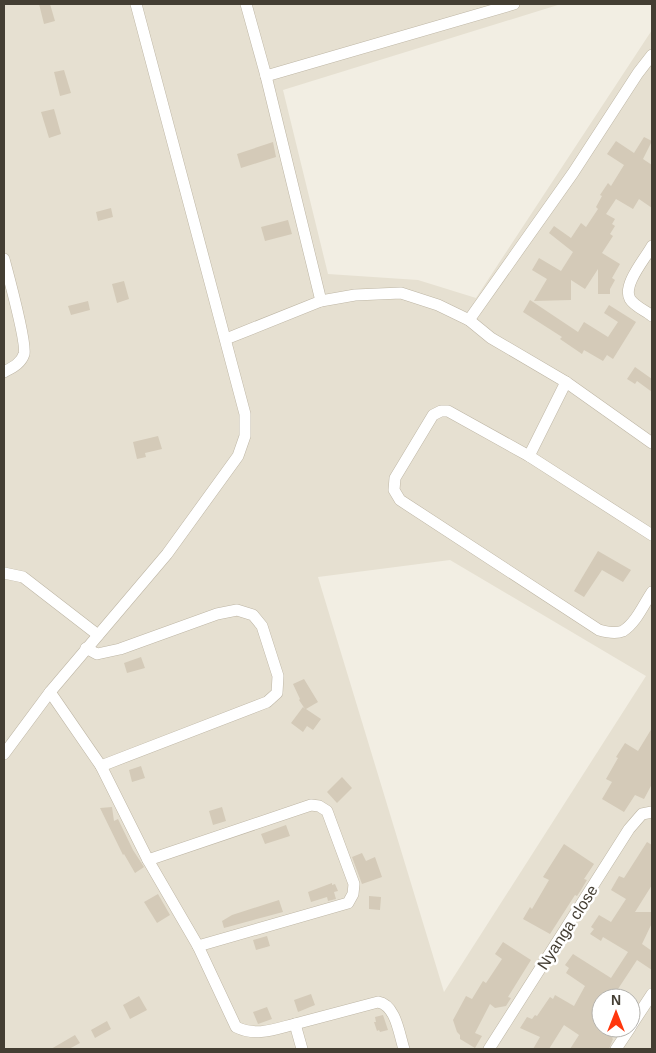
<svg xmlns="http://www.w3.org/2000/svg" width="656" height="1053" font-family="Arial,sans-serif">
<rect width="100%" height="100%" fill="#f2eee3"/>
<path fill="#e6e0d1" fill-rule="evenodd" d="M4,4H561L283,90L328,274L418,280L476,298L652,30V1049H4ZM450,560L646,676L444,992L318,577ZM601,998H631V1028H601Z"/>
<g fill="#d4cab8">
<path d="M39,4H50L55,21L44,24Z"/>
<path d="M64,70L71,93L60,96L54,72Z"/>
<path d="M54,109L61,134L49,138L41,112Z"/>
<path d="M644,137L652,141L643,159L652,165V208L639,199L633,209L616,199L606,214L615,219L612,224L615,226L610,234L613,236L602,253L620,264L612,278L615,280L610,289V294H598V269L585,289L571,280V300L534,301L547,279L532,270L539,258L561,271L573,252L549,233L554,226L571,238L581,223L586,227L598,209L596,207L602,196L600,195L608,183L611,186L624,165L607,154L616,141L634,153Z"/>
<path d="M273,142L276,157L241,168L237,154Z"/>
<path d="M111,208L113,217L98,221L96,212Z"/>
<path d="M288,220L292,234L265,241L261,227Z"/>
<path d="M124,281L129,299L117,303L112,284Z"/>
<path d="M530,300L578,332L584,322L608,337L618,322L604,313L609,305L636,322L613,359L607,355L603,361L584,350L582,354L560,339L562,337L523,312Z"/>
<path d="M88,301L90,310L71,315L68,306Z"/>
<path d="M635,367L652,379V392L637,381L635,384L627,379Z"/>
<path d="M158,436L162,449L145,453L146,457L137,459L133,442Z"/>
<path d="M598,551L631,570L623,582L602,570L584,597L574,591Z"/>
<path d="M141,657L145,668L127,673L124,663Z"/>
<path d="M304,679L318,702L306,709L321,719L313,730L307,726L303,732L291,723L303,707L305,709L299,700L300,699L293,684Z"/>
<path d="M652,728V784L644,799L635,795L624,812L602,799L612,782L606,779L618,758L616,757L625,743L638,751Z"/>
<path d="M141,766L145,778L132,782L129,770Z"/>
<path d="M342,777L352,788L337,803L327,792Z"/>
<path d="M112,807L114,821L118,819L133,850L144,867L135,873L124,854L123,855L100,808Z"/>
<path d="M222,807L226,821L213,825L209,811Z"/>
<path d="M286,825L290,836L265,844L261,834Z"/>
<path d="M647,842L652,845V885L635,912H652V923L642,944L652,951V970L637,960L618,989L632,998H601V1028H618L612,1038L613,1039L609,1049H570L579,1035L564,1025L549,1049H533L540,1037L520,1028L527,1017L532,1019L535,1015L537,1016L550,997L553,999L555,995L574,1006L585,986L566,973L569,968L565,965L573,954L611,978L628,952L603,937L601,941L590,934L594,929L591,927L599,915L611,922L626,899L611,890L619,876L624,878Z"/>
<path d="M564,844L594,864L584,879L587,880L581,890L577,896L575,895L550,934L523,919L530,907L532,909L549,880L543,877Z"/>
<path d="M362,853L366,861L375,857L382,877L362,884L352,857Z"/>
<path d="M332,883V885L335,884L338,891L334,892L336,899L328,901L327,897L311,902L308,892Z"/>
<path d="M158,894L170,915L157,923L144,902Z"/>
<path d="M369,896L381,897L380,910L369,909Z"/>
<path d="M279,900L283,912L224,928L222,921L232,915Z"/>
<path d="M267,936L270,946L256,950L253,940Z"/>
<path d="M503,942L531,960L508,997L511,998L506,1006L495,1008L490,1004L475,1033L482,1036L475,1048L460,1039V1035L457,1032L453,1020L466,996L472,999L483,981L486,983L502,959L495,954Z"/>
<path d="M311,994L315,1005L298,1012L294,1000Z"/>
<path d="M139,996L147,1010L130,1019L123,1005Z"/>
<path d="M267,1007L272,1019L258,1024L253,1012Z"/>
<path d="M383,1015L388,1030L380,1032L379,1030L377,1031L374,1022H376L375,1017Z"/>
<path d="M107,1021L111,1029L95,1038L91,1030Z"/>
<path d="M75,1035L80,1043L69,1049H51Z"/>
</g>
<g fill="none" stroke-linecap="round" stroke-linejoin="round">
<defs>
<g id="minor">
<path d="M246,4L266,76L321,301"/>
<path d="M266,76L514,4"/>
<path d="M652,246C645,259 622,285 630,299C634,306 646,311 652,316"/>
<path d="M4,259C8,274 27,343 24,354C21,364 11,368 4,372"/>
<path d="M469,320L573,173L638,73L652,55"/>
<path d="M226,339L321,301L355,295L401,293L438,305L469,320L491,338L566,382L652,443"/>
<path d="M529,456L566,382"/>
<path d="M652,535L529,456L448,411H441L433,415L395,478L394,490L400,500L599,630C606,632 616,634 623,631C636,623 644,604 652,592"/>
<path d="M4,573L23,577L98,635"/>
<path d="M86,648L97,654L120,649L217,614L237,610L253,615L262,626L278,676L277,693L267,702L101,766"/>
<path d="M50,692L101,766L148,860L198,946L236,1027C256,1037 275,1029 295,1024L302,1049"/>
<path d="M4,754L50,692L167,554L238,456L245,436V414L136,4"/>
<path d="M148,860L311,805L319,806L327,811L354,884L353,894L348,903L198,946"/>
<path d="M295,1024L378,1002C396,1005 399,1034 404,1049"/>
<path d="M631,1026L652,994"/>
<path d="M489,1049L629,829L642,814L652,812"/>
<path d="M616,1049L630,1028"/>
</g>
</defs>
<use href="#minor" stroke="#beb6a5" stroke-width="12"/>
<use href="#minor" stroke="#fff" stroke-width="11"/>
</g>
<g text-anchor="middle" stroke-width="5" stroke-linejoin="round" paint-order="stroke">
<g font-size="16" fill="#443e33" stroke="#fff">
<text transform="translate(567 927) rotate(-57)" y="6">Nyanga close</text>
</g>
</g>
<rect width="656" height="1053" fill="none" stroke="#443e33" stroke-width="10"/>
<g transform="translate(616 1013)"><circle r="24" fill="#ffffff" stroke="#b4b2ad"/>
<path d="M0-4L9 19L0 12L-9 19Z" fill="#ff370d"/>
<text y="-8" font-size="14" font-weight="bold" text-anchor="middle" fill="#443e33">N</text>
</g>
</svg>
